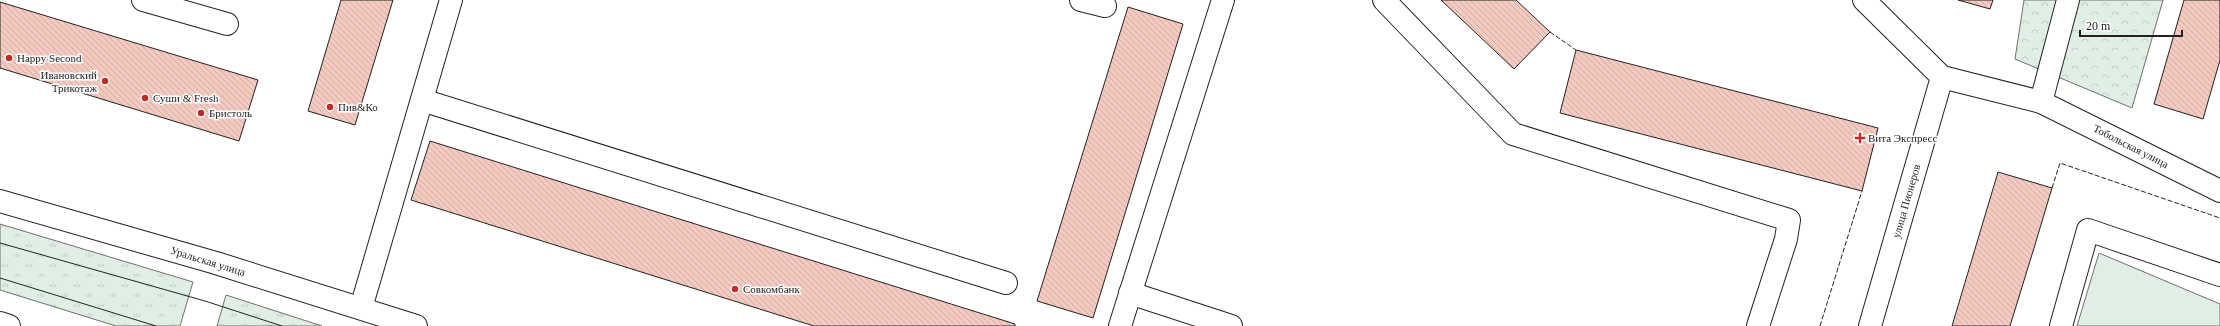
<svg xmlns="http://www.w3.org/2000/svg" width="2220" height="326" font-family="'Times New Roman',serif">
<defs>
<pattern id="grass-tufts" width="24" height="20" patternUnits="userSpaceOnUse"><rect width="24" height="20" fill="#e0efe3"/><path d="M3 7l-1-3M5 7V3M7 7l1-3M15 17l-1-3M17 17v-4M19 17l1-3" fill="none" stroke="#c0cdc2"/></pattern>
<pattern id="forest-crowns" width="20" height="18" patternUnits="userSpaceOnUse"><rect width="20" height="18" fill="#e0efe3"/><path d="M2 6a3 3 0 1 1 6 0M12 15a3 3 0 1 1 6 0" fill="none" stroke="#c0cdc2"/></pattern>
<pattern id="building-back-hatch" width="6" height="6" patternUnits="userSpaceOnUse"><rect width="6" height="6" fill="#f3c9c0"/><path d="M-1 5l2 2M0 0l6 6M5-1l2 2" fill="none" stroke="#d0aca5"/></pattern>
</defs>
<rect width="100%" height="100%" fill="#fff"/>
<g fill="url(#grass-tufts)" stroke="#6f6f6f">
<path d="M0,224L193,282L180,326H116L0,290Z"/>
<path d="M226,295L322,326H217Z"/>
</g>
<path fill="url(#forest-crowns)" stroke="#6f6f6f" d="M2024,0H2163L2132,108L2015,59Z"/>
<path fill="#e0efe3" stroke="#6f6f6f" d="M2099,253L2220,304V326H2077Z"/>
<g fill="url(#building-back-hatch)" stroke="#222">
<path d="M341,0H393L355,125L308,111Z"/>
<path d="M1441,0H1516L1550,32L1514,69Z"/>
<path d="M1958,0H1993L1990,9Z"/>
<path d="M2184,0H2220V60L2203,119L2154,104Z"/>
<path d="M0,2L258,80L239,141L0,68Z"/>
<path d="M1128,7L1183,24L1093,318L1037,301Z"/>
<path d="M1576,50L1878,128L1862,191L1560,113Z"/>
<path d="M430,141L1015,324V326H814L411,200Z"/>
<path d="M1998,172L2052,188L2034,248L2010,326H1952Z"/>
</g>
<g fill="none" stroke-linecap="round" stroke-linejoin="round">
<defs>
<g id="minor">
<path d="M143,0L227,24"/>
<path d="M1081,0L1105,6"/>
<path d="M1384,0L1513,134L1789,220L1786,239L1758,326"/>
<path d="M1864,0L1942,77L2041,102L2220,191"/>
<path d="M422,100L1006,283"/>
<path d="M2041,102L2068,0"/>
<path d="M1130,293L1231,326"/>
<path d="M361,308L451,0"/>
<path d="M1120,326L1223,0"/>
<path d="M1870,326L1942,77"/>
<path d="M2061,326L2088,230L2220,275"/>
</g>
<g id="major">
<path d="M0,201L216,263L416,326"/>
<path d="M0,323L9,326"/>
</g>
</defs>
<use href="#minor" stroke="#222" stroke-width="24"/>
<use href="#major" stroke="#222" stroke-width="24"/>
<use href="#minor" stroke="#fff" stroke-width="22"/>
<use href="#major" stroke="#fff" stroke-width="22"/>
<g stroke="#222" stroke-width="1">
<path d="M0,243L205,301L282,326"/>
<path d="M0,278L156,326"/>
</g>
<g stroke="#222" stroke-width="1" stroke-dasharray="5 2" stroke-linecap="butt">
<path d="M1550,32L1576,50"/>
<path d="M2052,188L2060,163L2220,218"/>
<path d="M1820,326L1862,191"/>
</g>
</g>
<g fill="#c62828" stroke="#fff" stroke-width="1.5">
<circle cx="9" cy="58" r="4"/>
<circle cx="105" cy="81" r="4"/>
<circle cx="145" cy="98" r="4"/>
<circle cx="330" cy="107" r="4"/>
<circle cx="201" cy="113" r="4"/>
<path d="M1858 132h4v4h4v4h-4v4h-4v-4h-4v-4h4z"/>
<circle cx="735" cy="289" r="4"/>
</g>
<g text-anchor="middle" stroke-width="3" stroke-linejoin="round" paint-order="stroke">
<g font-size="11" fill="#222" stroke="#fff" text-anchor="start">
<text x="17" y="62">Happy Second</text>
<text x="97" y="79" text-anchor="end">Ивановский<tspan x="97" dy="13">Трикотаж</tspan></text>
<text x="153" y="102">Суши &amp; Fresh</text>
<text x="338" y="111">Пив&amp;Ко</text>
<text x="209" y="117">Бристоль</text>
<text x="1868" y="142">Вита Экспресс</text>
<text x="743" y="293">Совкомбанк</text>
</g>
<g font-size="11" fill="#222" stroke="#fff">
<text transform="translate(2131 146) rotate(27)" y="4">Тобольская улица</text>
<text transform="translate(1906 201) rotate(-74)" y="4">улица Пионеров</text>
<text transform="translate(208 261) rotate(17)" y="4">Уральская улица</text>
</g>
</g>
<path d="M2080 30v6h102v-6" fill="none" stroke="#222222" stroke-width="2"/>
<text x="2086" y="30" font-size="12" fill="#222222" stroke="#ffffff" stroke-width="3" paint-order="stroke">20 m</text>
</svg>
